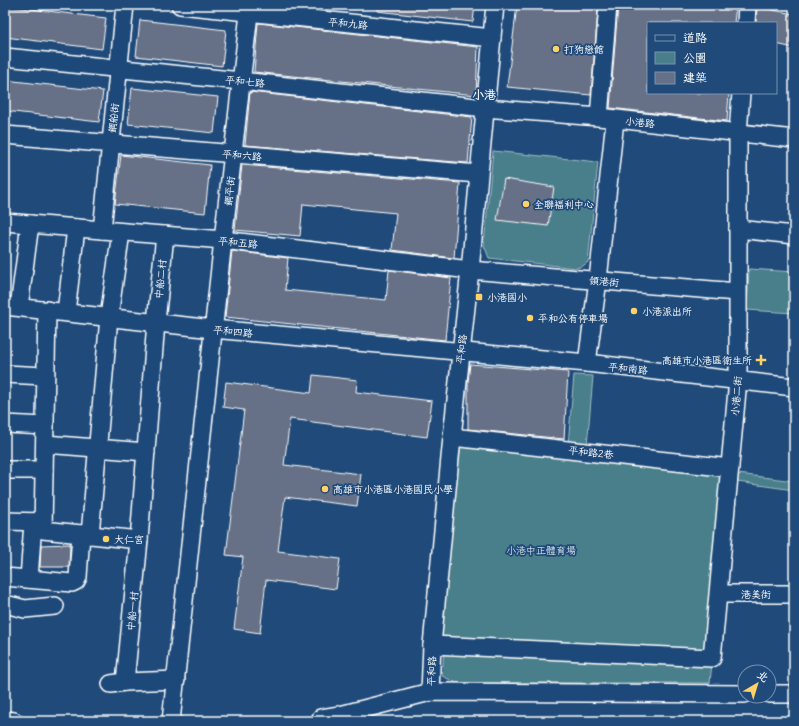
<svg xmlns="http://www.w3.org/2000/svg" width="799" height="726" font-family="Delius,'LXGW WenKai TC',sans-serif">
<rect width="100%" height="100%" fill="#1f4a7a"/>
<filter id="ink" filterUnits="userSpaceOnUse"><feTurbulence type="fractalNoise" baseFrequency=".025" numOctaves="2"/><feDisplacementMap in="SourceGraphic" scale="8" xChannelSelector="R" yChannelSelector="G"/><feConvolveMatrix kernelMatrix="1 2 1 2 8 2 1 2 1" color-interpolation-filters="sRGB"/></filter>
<g filter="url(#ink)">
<g fill="#497e8b" stroke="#a4bec5">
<path d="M493,151L598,162L588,262L583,266L576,268L489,258L484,245Z"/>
<path d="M749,269L794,272V313L747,310Z"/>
<path d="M574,375L593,376L587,447L568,445Z"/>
<path d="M452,442L727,471L711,656L434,641Z"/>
<path d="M738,474L794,481V490L737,482Z"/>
<path d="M444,650L712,663L710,683H457L442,676Z"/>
</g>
<g fill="#667086" stroke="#fff">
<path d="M377,5H475L473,22L377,11Z"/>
<path d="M517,5H595L598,10L591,95L507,87Z"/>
<path d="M618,5H736L734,23H648V93H729L727,121L610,108Z"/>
<path d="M5,6L106,18L102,49L5,37Z"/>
<path d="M757,7L794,14V48L776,44V23H756Z"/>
<path d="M140,20L226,30L222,66L136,56Z"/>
<path d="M258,23L478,47L476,95L254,72Z"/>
<path d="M5,80L103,91L99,122L5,111Z"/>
<path d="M132,88L218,97L214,133L128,124Z"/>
<path d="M250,92L472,117L468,163L245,145Z"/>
<path d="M121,155L210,165L205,213L115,204Z"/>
<path d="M242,165L460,183L454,258L392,250L396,213L303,204L300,236L235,230Z"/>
<path d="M504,179L554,187L548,226L497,220Z"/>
<path d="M232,251L288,258L285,290L386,300L389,270L451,278L445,340L225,317Z"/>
<path d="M470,364L568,372L564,439L468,429V382Z"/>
<path d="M313,375L357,380L356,392L432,401L427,437L290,419L284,465L361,474L357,506L285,497L278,551L340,559L336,589L266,580L260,633L234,629L243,557L226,555L244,410L223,407L226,382L311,393Z"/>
<path d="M70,544L69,567H40L41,545Z"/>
</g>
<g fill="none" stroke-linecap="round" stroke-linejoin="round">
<defs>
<g id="minor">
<path d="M180,5L492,38"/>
<path d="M746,23L747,5"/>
<path d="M5,57L241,81L485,108L599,117L794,139"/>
<path d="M599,117L608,5"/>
<path d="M5,135L478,174"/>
<path d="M5,222L223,240L470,270L737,292"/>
<path d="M738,229L794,235"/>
<path d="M102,230L125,5"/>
<path d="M5,306L213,329L587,363L794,387"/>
<path d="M19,307L30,224"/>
<path d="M47,310L43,530L139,540"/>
<path d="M66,312L76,228"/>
<path d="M587,363L598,280L615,120"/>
<path d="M5,374L45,376"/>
<path d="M5,424L45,426"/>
<path d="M452,437L730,468"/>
<path d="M45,444L146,452"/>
<path d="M5,470H44"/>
<path d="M5,521L43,522"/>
<path d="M90,535L109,317L121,232"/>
<path d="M5,577L72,583L76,581L78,577L81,534"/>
<path d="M29,579L33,522"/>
<path d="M719,594H794"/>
<path d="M5,604L25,609L55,606"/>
<path d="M432,645L712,658L738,380V133L741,93"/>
<path d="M125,682L139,540L156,322L165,235"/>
<path d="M111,684L125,682L176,680"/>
<path d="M430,692L432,645L452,437L470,270L495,5"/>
<path d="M769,694H794"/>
<path d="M5,720L14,721"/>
<path d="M171,721L223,240L250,5"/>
<path d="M320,721L321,718L340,715L430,692L745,694"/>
</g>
</defs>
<use href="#minor" stroke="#fff" stroke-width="20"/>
<use href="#minor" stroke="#1f4a7a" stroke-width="17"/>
</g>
</g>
<g fill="#ffd166" stroke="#1f4a7a" stroke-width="1.5">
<circle cx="556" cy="49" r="4"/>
<circle cx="526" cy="204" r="4"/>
<rect x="475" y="293" width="8" height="8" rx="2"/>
<circle cx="634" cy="311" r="4"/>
<circle cx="530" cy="318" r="4"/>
<path d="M759 354h4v4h4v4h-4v4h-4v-4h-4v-4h4z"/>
<circle cx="325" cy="489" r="4"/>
<circle cx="106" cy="539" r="4"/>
</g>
<g text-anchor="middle" stroke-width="3.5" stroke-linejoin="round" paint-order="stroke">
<g font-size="10" fill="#fff" stroke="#1f4a7a">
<text transform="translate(348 23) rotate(6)" y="4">平和九路</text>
<text transform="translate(245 81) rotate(6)" y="4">平和七路</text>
<text transform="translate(113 118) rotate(-84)" y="4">鋼船街</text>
<text transform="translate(640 122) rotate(6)" y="4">小港路</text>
<text transform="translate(242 155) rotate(5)" y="4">平和六路</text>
<text transform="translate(229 191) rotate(-84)" y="4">鋼平街</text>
<text transform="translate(238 242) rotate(6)" y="4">平和五路</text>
<text transform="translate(160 279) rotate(-84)" y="4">中船二村</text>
<text transform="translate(604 281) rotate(5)" y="4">領港街</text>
<text transform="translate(233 331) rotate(6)" y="4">平和四路</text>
<text transform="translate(461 349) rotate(-84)" y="4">平和路</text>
<text transform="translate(628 368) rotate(6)" y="4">平和南路</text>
<text transform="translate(736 396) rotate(-86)" y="4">小港二街</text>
<text transform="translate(591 452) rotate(6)" y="4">平和路2巷</text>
<text x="756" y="598">港美街</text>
<text transform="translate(132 611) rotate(-84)" y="4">中船一村</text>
<text transform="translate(431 671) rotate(-87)" y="4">平和路</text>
</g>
<g font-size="10" fill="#fff" stroke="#1f4a7a" text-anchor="start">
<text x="564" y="53">打狗戀館</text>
<text x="534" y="208">全聯褔利中心</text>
<text x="487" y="301">小港國小</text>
<text x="642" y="315">小港派出所</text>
<text x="538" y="322">平和公有停車場</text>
<text x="752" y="364" text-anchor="end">高雄市小港區衛生所</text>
<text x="333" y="493">高雄市小港區小港國民小學</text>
<text x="114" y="543">大仁宮</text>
</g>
<g font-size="10" fill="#d2dfe2" stroke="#1f4a7a">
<text x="541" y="554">小港中正體育場</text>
</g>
<g font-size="12" font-weight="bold" fill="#fff" stroke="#1f4a7a">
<text x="484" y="99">小港</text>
</g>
</g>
<rect width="799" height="726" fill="none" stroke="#1f4a7a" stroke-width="20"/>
<rect x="10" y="10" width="779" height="706" fill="none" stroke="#fff" stroke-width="1.5" filter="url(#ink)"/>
<rect x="647" y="22" width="130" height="72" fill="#1f4a7a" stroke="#7992af"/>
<rect x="655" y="35" width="20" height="6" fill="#1f4a7a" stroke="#7992af"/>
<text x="683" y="42" font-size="12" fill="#ffffff">道路</text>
<rect x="655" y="52" width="20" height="12" fill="#497e8b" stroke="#7992af"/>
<text x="683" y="62" font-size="12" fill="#ffffff">公園</text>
<rect x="655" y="72" width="20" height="12" fill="#667086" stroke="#7992af"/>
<text x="683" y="82" font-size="12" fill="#ffffff">建築</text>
<g transform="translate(757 684) rotate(38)"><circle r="19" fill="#1f4a7a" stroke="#7992af"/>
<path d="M0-3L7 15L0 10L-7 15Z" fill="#ffd166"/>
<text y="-6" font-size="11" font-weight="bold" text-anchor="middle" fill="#ffffff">北</text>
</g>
</svg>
